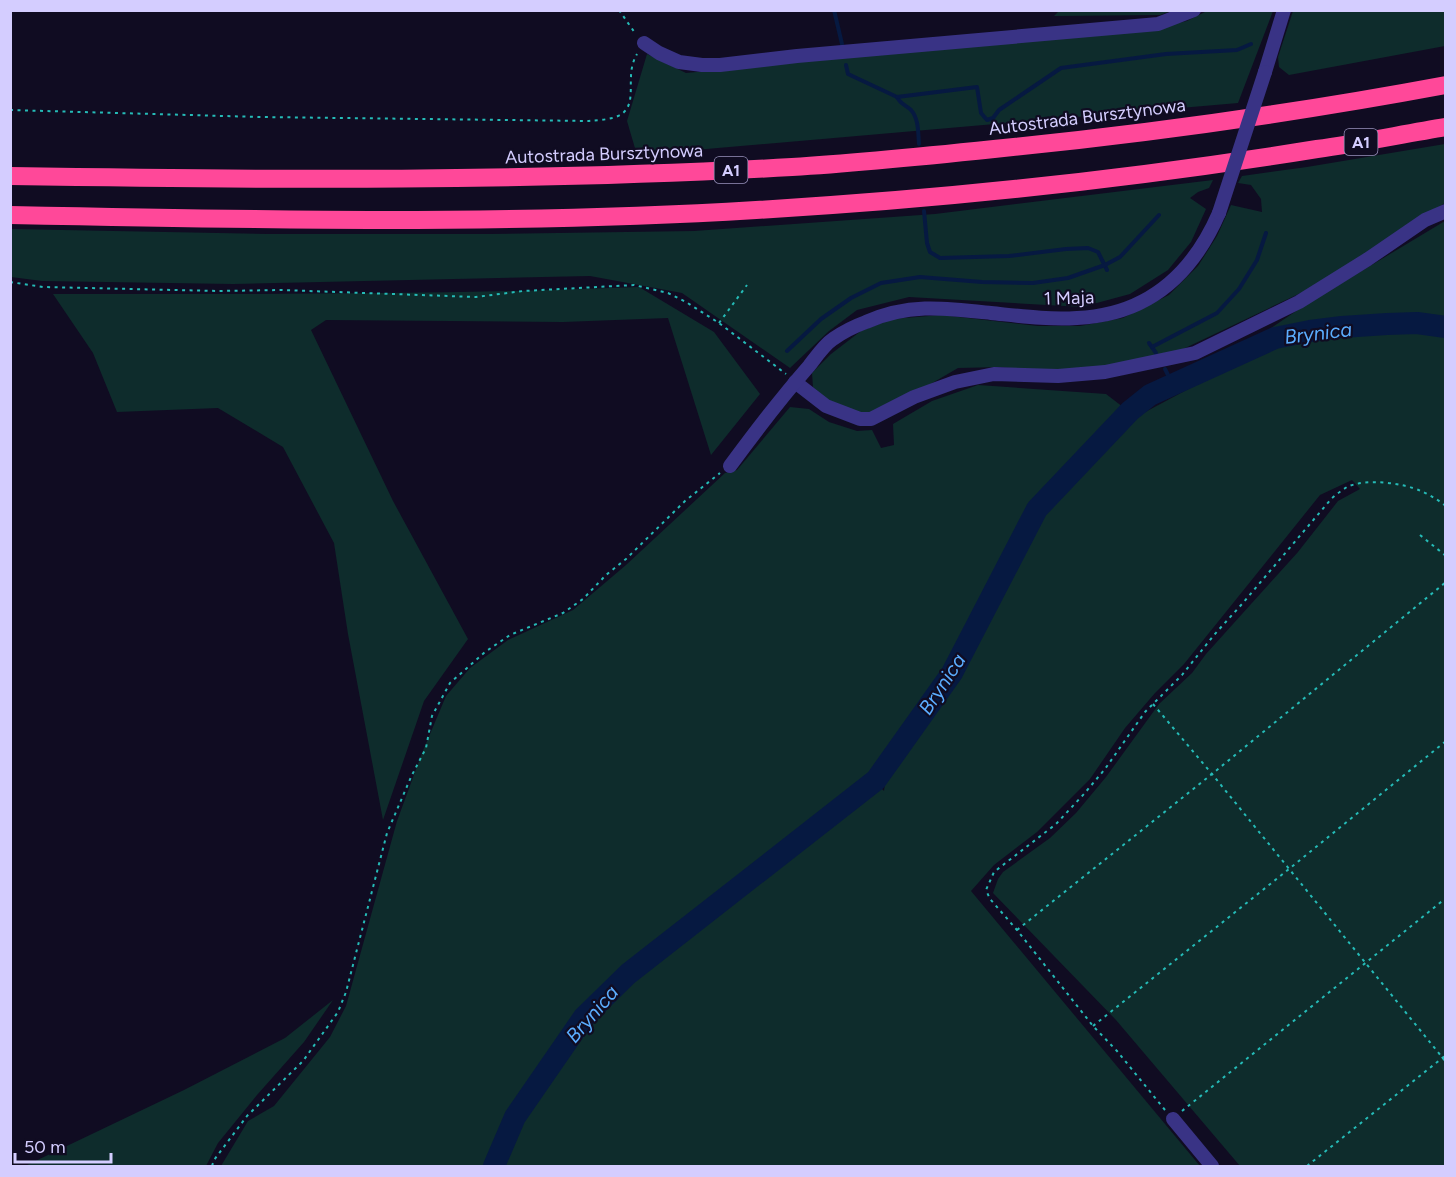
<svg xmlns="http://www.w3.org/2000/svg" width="1456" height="1177" font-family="Figtree,sans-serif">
<rect width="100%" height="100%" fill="#100c22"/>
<g fill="#0e2c2c" fill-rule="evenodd">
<path d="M1059,11V10L1171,11L1160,15L1054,16Z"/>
<path d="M1207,11H1273L1238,103L637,155L627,121L647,54L686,73L1156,28L1187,21Z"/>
<path d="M1293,11H1445V46L1289,75L1279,67L1278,57Z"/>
<path d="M1445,144V203L1307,290L1181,350L1133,362L1059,373L1001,367L958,368L922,389L876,413L860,414L832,404L813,387L812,373L831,354L861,331L892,319L941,315L1038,326H1080L1123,318L1169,295L1198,266L1217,236L1231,205L1262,212L1261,199L1251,185L1238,183L1242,176L1307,167Z"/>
<path d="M1213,180L1209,188L1198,192L1190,198L1206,209L1191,242L1168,270L1130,294L1082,307L909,297L857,310L829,331L790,368L682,293L590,276L233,284L42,281L11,277V229L267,234H490L694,231L935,214Z"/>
<path d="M1445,221V322L1399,317L1265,332L1305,305Z"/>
<path d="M639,287L714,332L760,394L711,455L668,318L563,322L326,320L311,330L393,501L468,639L424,701L383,820L348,634L334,543L283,447L218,408L117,412L93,353L53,294C248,294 444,295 639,287Z"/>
<path d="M1416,328L1445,332V1166H1240L1116,1020L993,893L998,879L1003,872L1050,838L1076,813L1106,777L1159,704L1192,673L1206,654L1298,552L1338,501L1360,489L1352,480L1320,495L1184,664L1155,693L1125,728L1090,779L1037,832L994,865L971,891L1200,1166H221L248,1121L274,1106L330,1037L346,1006L397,821L422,753L446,696L470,668L508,640L573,610L626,565L725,473L737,470L790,407L809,409L829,422L857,431L872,430L881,448L894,445L893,424L932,401L978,385L1106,394L1136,417L1276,342L1311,336ZM888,752H889L884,791L868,774Z"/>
<path d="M333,1000L304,1042L257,1095L218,1143L206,1166H25L184,1090L285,1038Z"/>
</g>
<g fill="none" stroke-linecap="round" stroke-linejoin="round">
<g stroke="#061941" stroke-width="4">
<path d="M834,10L842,44"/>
<path d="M846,65L848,74L897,97C900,104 906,105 911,110C919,119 918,133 919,144"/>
<path d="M897,97L977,87L981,113L987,120L993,118L999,110L1061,68L1166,54L1237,50L1251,44"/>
<path d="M924,211L927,243L930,252L940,258L1009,256L1066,249L1088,248L1098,252L1107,270"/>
<path d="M1149,343L1156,353"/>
<path d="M1152,347L1217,313L1239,289L1257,260L1266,233"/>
<path d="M787,351L821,319L851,298L881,283L920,277L982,282L1033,283L1068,278L1105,265L1120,257L1159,215"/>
<path d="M1165,369L1173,385"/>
</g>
<path stroke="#061941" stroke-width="22" d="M494,1166L515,1117L584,1017L628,974L876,780L952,673L1037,509L1130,411L1150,395L1275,338L1310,331L1342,327L1387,324L1417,323L1446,327"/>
<g stroke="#25bbb7" stroke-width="2" stroke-dasharray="3 4.5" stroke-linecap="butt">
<path d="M619,10L635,33"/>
<path d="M10,110L260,117L589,121C598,120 609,120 618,116C634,109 630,91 631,77C631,69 633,61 637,54"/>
<path d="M10,282L43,287L219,291L281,290L476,297L523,291L634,285L668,293L686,302L719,323L786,374"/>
<path d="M719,323L747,285"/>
<path d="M1420,535L1446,556"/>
<path d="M1153,704L1212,774L1446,1062"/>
<path d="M1017,930L1212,774L1446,582"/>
<path d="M1093,1026L1289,869L1446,741"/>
<path d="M1165,1110L1117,1051L1093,1026L1017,930L990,899L986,890L994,872L1056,824L1084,794L1105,769L1145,712L1182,675L1214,635L1242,604L1332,498C1337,494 1342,490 1347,487C1366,478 1403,483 1421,491C1430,495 1438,500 1446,506"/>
<path d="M1182,1111L1446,898"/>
<path d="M212,1166L214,1160L247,1116L303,1061L338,1012L346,992L387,833L411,777L426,748L432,716L450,683L485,652L510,635L563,613L583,599L606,575L626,559L685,501L720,473"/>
<path d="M1307,1166L1446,1055"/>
</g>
<g stroke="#393385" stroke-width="14">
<path d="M644,43L659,53L679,62L702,65H720L797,56L1158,24L1194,10"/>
<path d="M1265,72L1284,10"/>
<path d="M795,382L826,406L860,419H871L914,397L955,382L994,374L1058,376L1105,372L1195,353L1299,302L1368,259L1425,220L1446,211"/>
<path d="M730,466C755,432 781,398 809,366C816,357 824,345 833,339C843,332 855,326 866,322C909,303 945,308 991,313C1020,316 1049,320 1077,318C1147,315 1192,275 1219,213"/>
<path d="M1173,1119L1212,1166"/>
</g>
<g stroke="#ff4899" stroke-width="18">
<path d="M10,176C271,180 532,182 792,167C860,163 927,156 994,149C1145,134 1296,113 1446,85"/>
<path d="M10,215C259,220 508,225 756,210C944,199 1131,179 1317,149C1360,143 1403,134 1446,127"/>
</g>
<path stroke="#393385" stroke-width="14" d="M1219,213L1265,72"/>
</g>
<g text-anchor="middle" stroke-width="4.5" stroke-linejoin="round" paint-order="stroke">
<g fill="#100c22" stroke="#9993bd" stroke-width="1.5">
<rect x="1344.5" y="129" width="33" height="26" rx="4.5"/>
<rect x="714.5" y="157" width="33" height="26" rx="4.5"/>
</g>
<g font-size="16" font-weight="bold" fill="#d4cdff">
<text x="1361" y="148">A1</text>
<text x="731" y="176">A1</text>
</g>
<g font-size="18" fill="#d4cdff" stroke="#100c22">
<text transform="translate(1087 117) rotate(-7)" y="6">Autostrada Bursztynowa</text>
<text transform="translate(604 154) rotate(-2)" y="6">Autostrada Bursztynowa</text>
<text transform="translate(1069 298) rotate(-2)" y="6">1 Maja</text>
</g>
<g font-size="20" font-style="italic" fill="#5badff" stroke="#100c22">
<text transform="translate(1318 333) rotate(-7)" y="7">Brynica</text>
<text transform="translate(942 684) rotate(-57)" y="7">Brynica</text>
<text transform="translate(592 1014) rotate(-49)" y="7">Brynica</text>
</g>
</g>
<rect width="1456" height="1177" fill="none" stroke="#d4cdff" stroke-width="24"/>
<path d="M15 1153v9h96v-9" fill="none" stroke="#d4cdff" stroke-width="3"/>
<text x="24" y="1153" font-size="18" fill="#d4cdff" stroke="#100c22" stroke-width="4.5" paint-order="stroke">50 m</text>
</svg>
